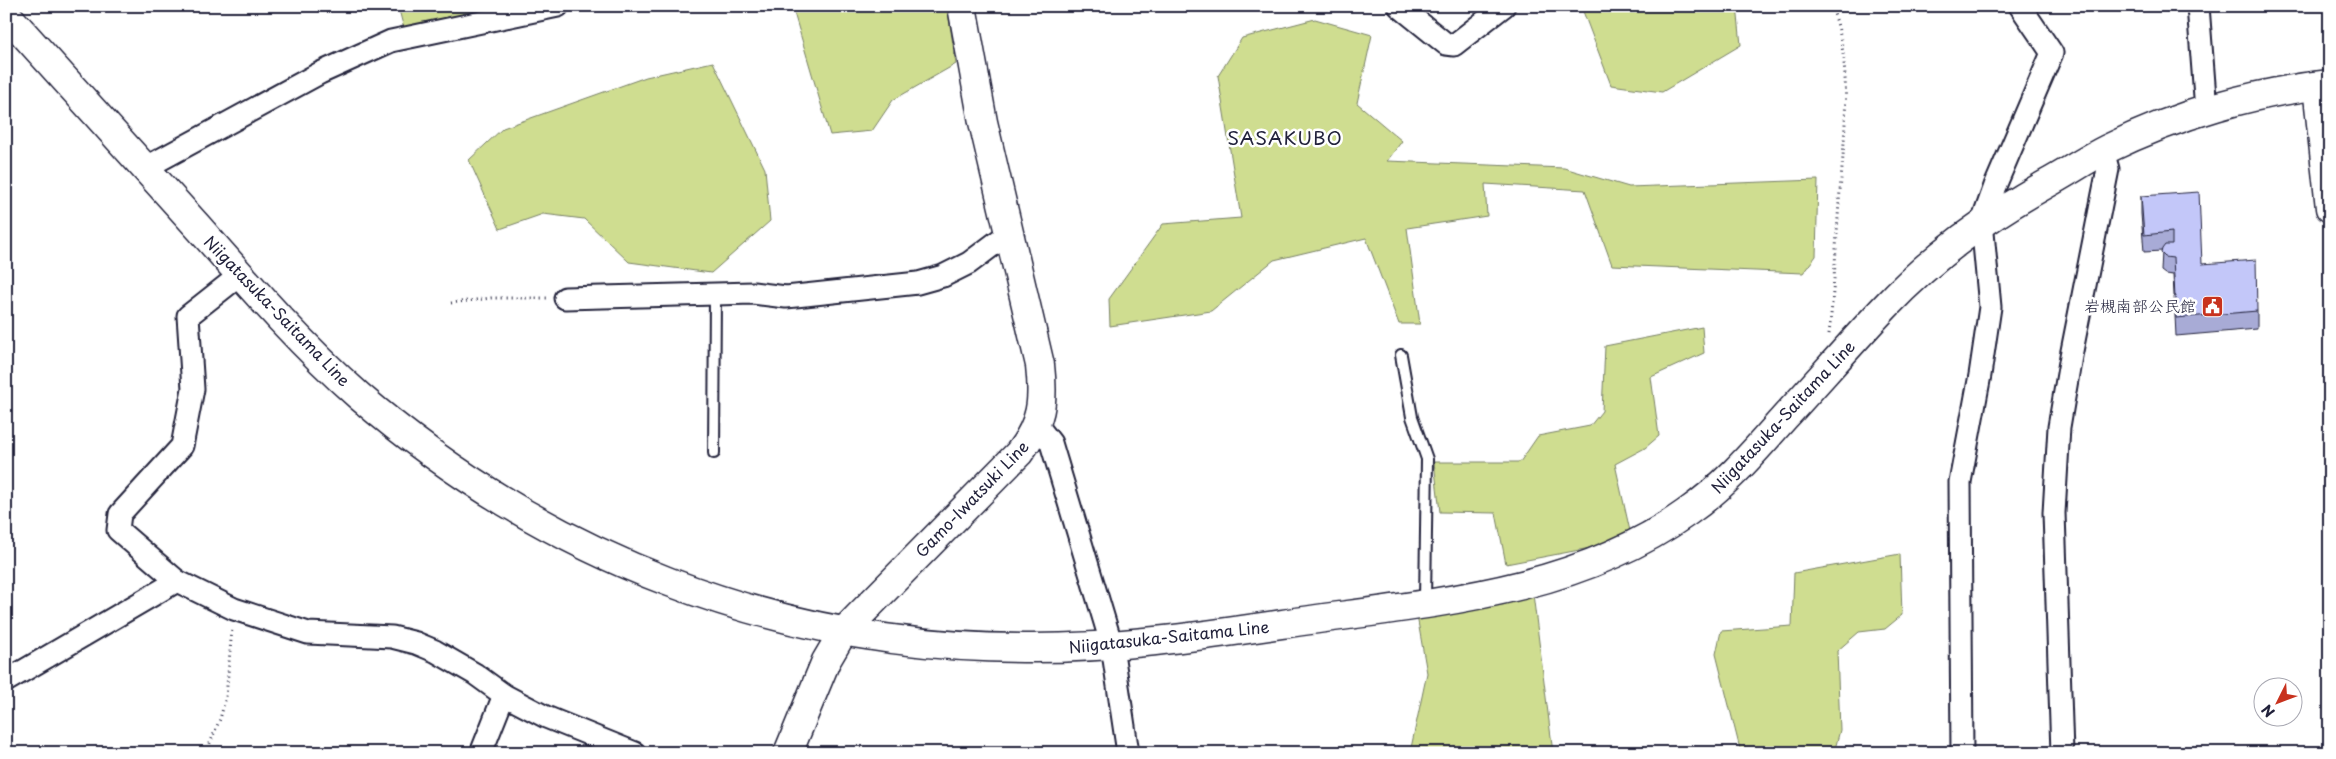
<svg xmlns="http://www.w3.org/2000/svg" width="2336" height="759" font-family="'Playpen Sans','Klee One',sans-serif">
<rect width="100%" height="100%" fill="#fff"/>
<filter id="ink" filterUnits="userSpaceOnUse"><feTurbulence type="fractalNoise" baseFrequency=".02" numOctaves="2"/><feDisplacementMap in="SourceGraphic" scale="10" xChannelSelector="R" yChannelSelector="G"/><feConvolveMatrix kernelMatrix="1 2 1 2 8 2 1 2 1" color-interpolation-filters="sRGB"/></filter>
<g filter="url(#ink)">
<g fill="#cfdd90" stroke="#788066">
<path d="M398,6H501L404,29Z"/>
<path d="M792,6H947L956,64L893,100L872,131L830,135Z"/>
<path d="M1581,6H1737L1741,45L1662,92L1611,85Z"/>
<path d="M1315,19L1372,35L1357,103L1402,141L1387,161L1564,168L1629,187L1818,180L1816,256L1803,273L1612,265L1585,190L1485,184L1487,216L1407,228L1420,324H1399L1366,238L1274,260L1211,311L1110,326L1109,299L1163,224L1241,218L1218,76L1242,38Z"/>
<path d="M713,62L765,169L770,221L711,273L629,262L584,219L543,214L500,229L469,160L503,128L646,77Z"/>
<path d="M1702,327L1704,353L1651,377L1659,436L1645,448L1615,464L1632,540L1506,564L1496,513L1440,512L1434,462H1520L1538,436L1590,426L1602,411L1605,346Z"/>
<path d="M1900,554L1902,615L1885,629L1859,632L1837,651L1840,730L1834,753H1741L1716,654L1721,631L1792,626L1794,573Z"/>
<path d="M1533,594L1553,753H1416L1411,748L1427,673L1416,610Z"/>
</g>
<g fill="none" stroke-linecap="round" stroke-linejoin="round">
<defs>
<g id="lane">
<path d="M1401,355L1412,417L1427,459L1425,602"/>
<path d="M714,453L715,294"/>
</g>
<g id="street">
<path d="M1399,6L1446,44L1454,45L1504,6"/>
<path d="M2198,6L2206,110"/>
<path d="M145,168L320,73L391,41L558,6"/>
<path d="M240,275L188,316L193,389L182,446L120,514L118,530L177,581L234,609L308,633L392,637L416,643L435,651L475,674L504,695L546,717L635,753"/>
<path d="M565,298L753,293L786,297L918,283L943,276L969,263L1009,233"/>
<path d="M1037,425L1051,443L1112,646L1128,753"/>
<path d="M6,681L177,581"/>
<path d="M481,753L504,695"/>
<path d="M1962,753L1960,482L1980,375L1990,307L1982,222L1995,186L2052,53L2020,6"/>
<path d="M2062,753L2054,513L2059,427L2071,356L2108,169L2103,151"/>
</g>
<g id="secondary">
<path d="M6,14C70,85 135,157 199,228C250,286 301,345 359,396C545,556 777,647 1023,648C1110,649 1196,637 1282,624C1418,604 1570,596 1686,513C1724,487 1754,452 1784,418C1818,381 1851,343 1885,307C1935,254 1986,218 2048,183C2068,172 2087,159 2107,149C2176,115 2254,92 2330,84"/>
<path d="M2317,86L2330,208"/>
<path d="M788,753L826,661L843,632L1019,453C1042,423 1044,401 1040,365L983,122L962,6"/>
</g>
</defs>
<use href="#lane" stroke="#22223b" stroke-width="14"/>
<use href="#street" stroke="#22223b" stroke-width="25"/>
<use href="#secondary" stroke="#22223b" stroke-width="31"/>
<g stroke="#22223b" stroke-width="3" stroke-dasharray="1 4" stroke-linecap="butt">
<path d="M451,303L491,298H547"/>
<path d="M1829,334C1834,290 1836,246 1839,202C1844,145 1854,59 1831,6"/>
<path d="M206,753L220,719L226,697L232,628"/>
</g>
<use href="#lane" stroke="#fff" stroke-width="10"/>
<use href="#street" stroke="#fff" stroke-width="21"/>
<use href="#secondary" stroke="#fff" stroke-width="28"/>
</g>
<path fill="#a8abd6" stroke="#22223b" d="M2141,196L2202,264L2257,311V329L2176,336L2173,275L2165,274L2161,271L2162,251L2144,252L2141,214Z"/>
<path fill="#c3c7f9" stroke="#22223b" d="M2199,192L2202,264L2256,260L2257,311L2176,318L2173,258L2165,257L2161,253L2162,249L2165,245H2172V232L2144,235L2141,196Z"/>
</g>
<defs>
<symbol id="civic-square" viewBox="-11 -11 22 22"><rect x="-9" y="-9" width="18" height="18" rx="4" fill="#c8321e" stroke="#fff"/><path d="M-.6-6.5H3V-4.5H.6V-3L4-1V1h2V6H-6V1h2V-1L-.6-3ZM-1.2 2.5V6h2.4V2.5Z" fill="#fff"/></symbol>
</defs>
<g fill-rule="evenodd">
<use href="#civic-square" x="2200" y="294" width="25" height="25"/>
</g>
<g text-anchor="middle" stroke-width="5" stroke-linejoin="round" paint-order="stroke">
<g font-size="16" fill="#22223b" stroke="#fff" text-anchor="end">
<text x="2196" y="312">岩槻南部公民館</text>
</g>
<g font-size="16" fill="#22223b" stroke="#fff">
<text transform="translate(277 311) rotate(46)" y="6">Niigatasuka-Saitama Line</text>
<text transform="translate(1783 417) rotate(-47)" y="6">Niigatasuka-Saitama Line</text>
<text transform="translate(972 499) rotate(-46)" y="6">Gamo-Iwatsuki Line</text>
<text transform="translate(1169 637) rotate(-6)" y="6">Niigatasuka-Saitama Line</text>
</g>
<g font-size="19" letter-spacing="1" fill="#22223b" stroke="#fff">
<text x="1285" y="145">SASAKUBO</text>
</g>
</g>
<rect width="2336" height="759" fill="none" stroke="#fff" stroke-width="25"/>
<rect x="12" y="12" width="2311" height="734" fill="none" stroke="#22223b" stroke-width="2" filter="url(#ink)"/>
<g transform="translate(2278 702) rotate(228)"><circle r="24" fill="#ffffff" stroke="#a7a7b1"/>
<path d="M0-4L9 19L0 12L-9 19Z" fill="#c8321e"/>
<text y="-8" font-size="14" font-weight="bold" text-anchor="middle" fill="#22223b">N</text>
</g>
</svg>
